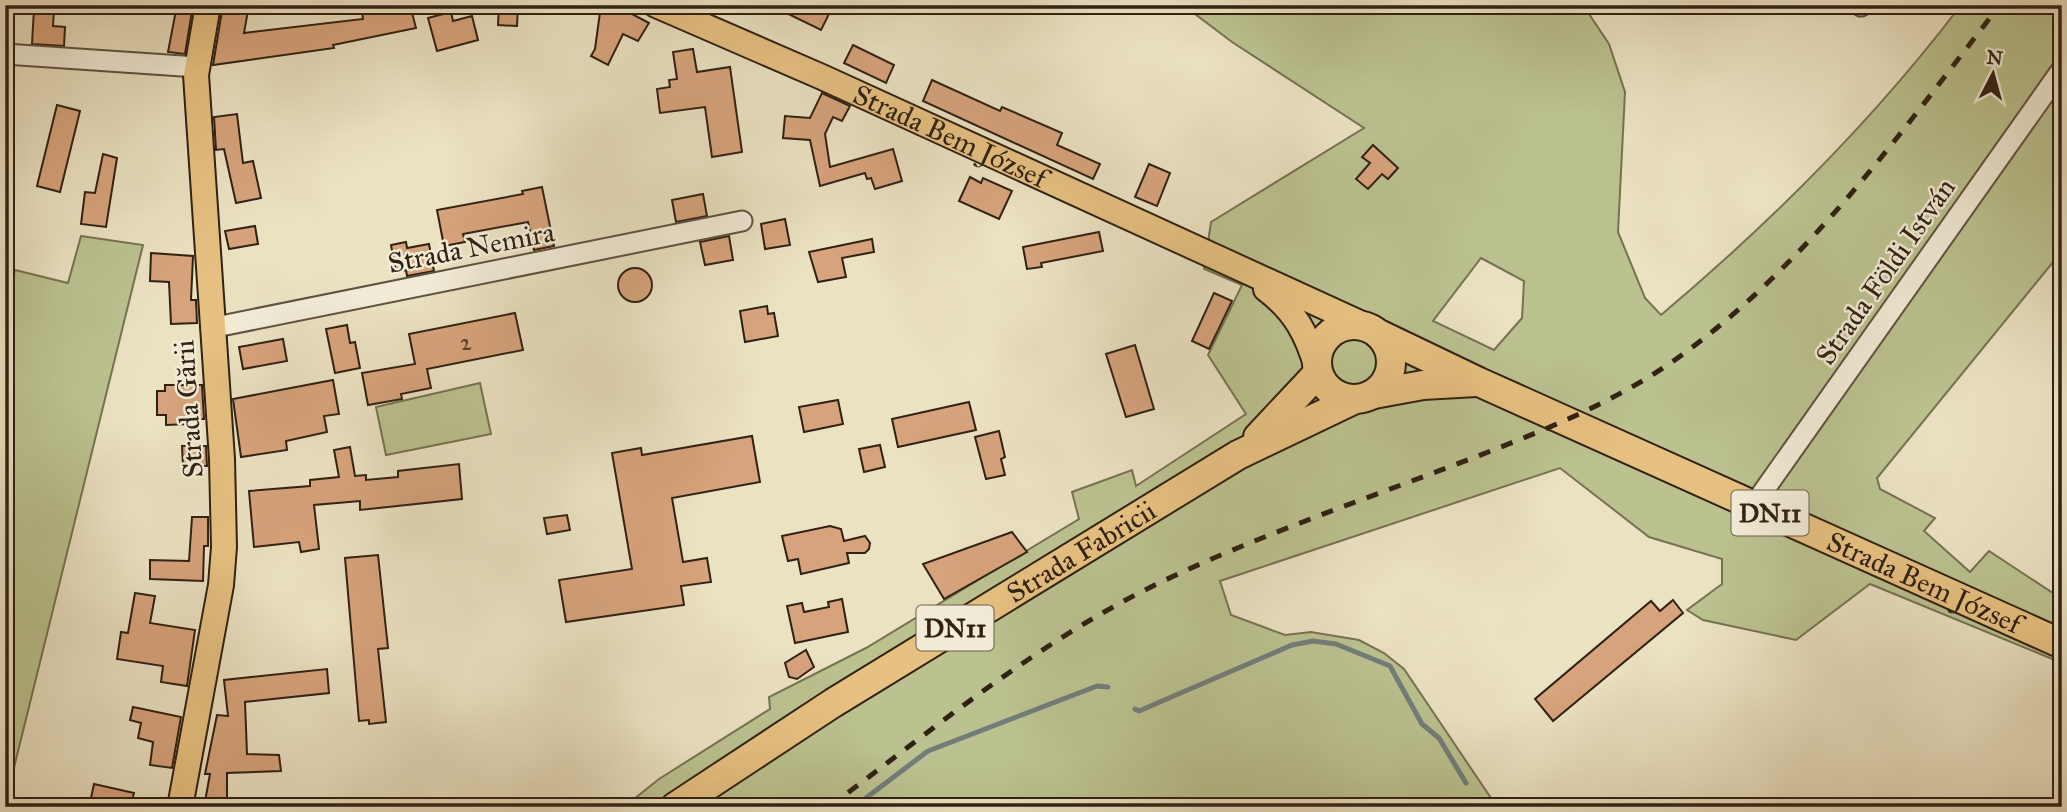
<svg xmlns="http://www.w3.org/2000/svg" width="2067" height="812" font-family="'IM FELL Great Primer',serif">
<rect width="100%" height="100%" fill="#ebe2c2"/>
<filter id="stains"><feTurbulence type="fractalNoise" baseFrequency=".00286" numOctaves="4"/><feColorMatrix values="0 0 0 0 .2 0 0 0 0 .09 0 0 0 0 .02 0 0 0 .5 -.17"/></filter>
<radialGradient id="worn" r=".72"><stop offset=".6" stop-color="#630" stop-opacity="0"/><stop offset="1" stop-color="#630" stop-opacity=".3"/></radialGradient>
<g fill="#bbc290" stroke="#767252" stroke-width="2" fill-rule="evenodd">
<path d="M1183,5H1583L1609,44L1625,92L1618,232L1645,298L1661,315C1769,224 1876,117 1961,5H2062V251L1877,478L1880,489L1935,518L1924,531L1970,572L1989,551L2062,599V663L1870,584L1796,640L1703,620L1687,610L1722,584V559L1649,537L1560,468L1220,581L1231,615L1285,635L1311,632L1359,640L1384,653L1404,669L1497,807H624L659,779L770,709L769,697L866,648L1079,519L1072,492L1132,470L1136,486L1246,414L1208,355L1242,285L1204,269L1211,222L1364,128L1232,42ZM1481,258L1524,281L1522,318L1494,350L1433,321Z"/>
<path d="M81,236L143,245L5,804V289L10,290L15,270L68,283Z"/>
<path d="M480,383L491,434L386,455L376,407Z"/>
</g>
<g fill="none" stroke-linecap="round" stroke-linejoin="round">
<g stroke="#727d7a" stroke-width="5">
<path d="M1135,709L1139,711L1292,645L1313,641L1336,644L1390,666L1422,724L1439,738L1466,783"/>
<path d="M1475,800L1479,807"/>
<path d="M854,807L928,751L1097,686L1108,687"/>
</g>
</g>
<g fill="#d7a37c" stroke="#302113" stroke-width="2">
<path d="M177,5H193L185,54L168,52Z"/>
<path d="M223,5H249L244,33L363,19L361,5H410L416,28L333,45L334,48L213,65Z"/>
<path d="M499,5H518L517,26L498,25Z"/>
<path d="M601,5H615L649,23L638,41L623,34L608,65L591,56L595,49Z"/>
<path d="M770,5H811L829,14L821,30Z"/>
<path d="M34,9L54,10L53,26L65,27L64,46L32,44Z"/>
<path d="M451,12L453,21L472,16L478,40L437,51L428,18Z"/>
<path d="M853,45L894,65L886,83L844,63Z"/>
<path d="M693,49L697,72L730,67L742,152L712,157L705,107L660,113L657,89L670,87L669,80L677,79L673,52Z"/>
<path d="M932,80L1000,111L1002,107L1062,133L1057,145L1100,164L1093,179L923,101Z"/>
<path d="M822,93L850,106L842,121L833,117L825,134L830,167L893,149L902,181L875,189L871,178L867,179L865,173L820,186L810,140L783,138L785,116L810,118Z"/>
<path d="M57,105L80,111L60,192L37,186Z"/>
<path d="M237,114L243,163L253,161L261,198L236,203L224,149L216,150L214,117Z"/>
<path d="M1373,145L1398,168L1388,179L1382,174L1368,189L1356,179L1370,163L1362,157Z"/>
<path d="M103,154L117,158L106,227L81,224L85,192L95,193Z"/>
<path d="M1149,164L1170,173L1157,206L1135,197Z"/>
<path d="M970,177L981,183L983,178L1012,191L999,219L959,201Z"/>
<path d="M542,187L554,246L534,250L528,222L463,234L465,242L444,246L437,210L523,194L522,191Z"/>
<path d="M703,194L707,216L676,222L672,200Z"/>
<path d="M785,219L790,245L765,249L761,224Z"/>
<path d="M255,226L258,244L229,249L225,231Z"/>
<path d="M1099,232L1103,251L1041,263L1042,267L1027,269L1023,247Z"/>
<path d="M729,236L733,260L705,265L700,242Z"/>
<path d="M872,239L874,252L842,258L846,277L818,282L809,252Z"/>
<path d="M406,242L407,248L429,244L434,271L407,276L406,270L396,272L391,245Z"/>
<path d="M151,253L193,256L191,300H196L197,323L171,324L169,282L150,281Z"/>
<circle cx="635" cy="285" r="17"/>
<path d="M1214,293L1232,301L1209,349L1192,341Z"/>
<path d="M767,306L768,314L774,313L778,336L745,342L740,311Z"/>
<path d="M515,313L523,350L427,369L431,388L401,394L402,399L368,405L362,373L415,364L409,334Z"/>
<path d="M347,325L350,343L355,342L360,368L335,373L326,329Z"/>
<path d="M283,339L287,361L243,369L239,347Z"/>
<path d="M1135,345L1154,409L1126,417L1106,354Z"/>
<path d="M333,380L339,414L324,416L327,432L286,441L287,450L241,457L233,399Z"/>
<path d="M165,385H202L204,419H189V424L166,425V415H157V391H165Z"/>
<path d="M838,400L843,424L804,432L799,407Z"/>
<path d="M969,402L976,430L898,447L892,419Z"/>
<path d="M999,431L1005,457L1001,459L1005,475L986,479L975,437Z"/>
<path d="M752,436L760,482L672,498L683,562L707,558L711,582L681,586L684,605L566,622L559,580L632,569L612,453L641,448L642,455Z"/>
<path d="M880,445L885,467L864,472L859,449Z"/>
<path d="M182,446H206L207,466H183Z"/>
<path d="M350,447L355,476L366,475V480L398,477V471L459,464L462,499L360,510V501L314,505L319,549L301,552L299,542L254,547L249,491L310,486V480L339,477L334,450Z"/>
<path d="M567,515L570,530L547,534L544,518Z"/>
<path d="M192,517H208V546H204L203,581L150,579V560L189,561Z"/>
<path d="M830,526L841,529L844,541L865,536L870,543L869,549L865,553H847L849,563L801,574L798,559L788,561L782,536Z"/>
<path d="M1012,532L1027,552L944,599L923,564Z"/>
<path d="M378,555L388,648L378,649L386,722L369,724V720L359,721L345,558Z"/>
<path d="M135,593L155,596L150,623L195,630L187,686L161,682L163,666L117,659L121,632L128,633Z"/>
<path d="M842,599L848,632L795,643L787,606L802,603L804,612L829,607L828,602Z"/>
<path d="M1673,600L1683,613L1553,721L1535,699L1651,601L1660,611Z"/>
<path d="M806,650L814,667L797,679L789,677L785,663Z"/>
<path d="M327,669L329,693L245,702L247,754L279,755L281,771L227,773V807H204L210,774H205L217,715L228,716L224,680Z"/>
<path d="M133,707L181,717L172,768L150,765L153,742L138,738L141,723L130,720Z"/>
<path d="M94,784L134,793L130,807H89Z"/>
</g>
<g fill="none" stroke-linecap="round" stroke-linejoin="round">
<defs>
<g id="minor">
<path d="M1861,6V5"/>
<path d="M5,54L197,67"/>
<path d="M211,328L742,221"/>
<path d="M1753,506L2062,69"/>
</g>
<g id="major">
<path id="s1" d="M656,5L822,77L1364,325"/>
<path d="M1266,289C1295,311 1307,334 1317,368"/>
<path d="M180,807L221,585L224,547L222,459L196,75L208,5"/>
</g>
<g id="highway">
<circle cx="1354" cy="362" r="37"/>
<path id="s2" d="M1381,335L1479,382L2062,644"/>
<path d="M1374,394L1423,385L1476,382"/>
<path d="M1258,437L1318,373"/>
<path id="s3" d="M675,807L833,703L1238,455L1355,399"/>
</g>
</defs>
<use href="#minor" stroke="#5f513f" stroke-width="23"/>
<use href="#major" stroke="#302113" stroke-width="28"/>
<use href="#highway" stroke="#302113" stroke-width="32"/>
<use href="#minor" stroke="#f2ecd7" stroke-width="19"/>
<use href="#major" stroke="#e6c181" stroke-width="24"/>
<use href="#highway" stroke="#e6c181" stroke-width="28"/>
<path stroke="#302113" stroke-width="5" stroke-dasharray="12 12" stroke-linecap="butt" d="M829,807C936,727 1039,641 1159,583C1259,535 1366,499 1470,459C1540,432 1609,405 1672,362C1805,269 1901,132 2000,5"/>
</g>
<g text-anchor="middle" stroke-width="5" stroke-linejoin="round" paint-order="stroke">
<g font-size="24" fill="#5a422d">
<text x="466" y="350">2</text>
</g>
<g fill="#f2ecd7" stroke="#6a5e4e" stroke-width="2">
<rect x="1731.5" y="490.5" width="77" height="45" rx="5"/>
<rect x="916.5" y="605.5" width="77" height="45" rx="5"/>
</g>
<g font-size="26" font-weight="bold" fill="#302113">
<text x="1770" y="522">DN11</text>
<text x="955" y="637">DN11</text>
</g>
<g font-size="28" fill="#302113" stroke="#f2ecd7">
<text dy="10" stroke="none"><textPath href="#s1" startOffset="322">Strada Bem József</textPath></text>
<text transform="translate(471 247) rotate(-11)" y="10">Strada Nemira</text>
<text transform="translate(1885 271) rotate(-55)" y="10">Strada Földi István</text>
<text transform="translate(188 409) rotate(-94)" y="10">Strada Gării</text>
<text dy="10" stroke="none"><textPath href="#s3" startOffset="480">Strada Fabricii</textPath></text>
<text dy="10" stroke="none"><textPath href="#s2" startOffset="597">Strada Bem József</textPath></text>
</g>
</g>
<rect width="2067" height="812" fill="none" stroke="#ebe2c2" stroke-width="28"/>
<rect x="7" y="7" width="2053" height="798" fill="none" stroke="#302113" stroke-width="3.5"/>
<rect x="14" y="14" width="2039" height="784" fill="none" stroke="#302113" stroke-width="2"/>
<g transform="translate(1993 74) rotate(6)" stroke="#f2ecd7" stroke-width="5" paint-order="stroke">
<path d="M0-5L12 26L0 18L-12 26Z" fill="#302113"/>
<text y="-10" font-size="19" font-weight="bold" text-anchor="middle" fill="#302113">N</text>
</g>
<rect width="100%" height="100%" filter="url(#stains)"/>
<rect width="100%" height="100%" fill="url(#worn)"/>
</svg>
